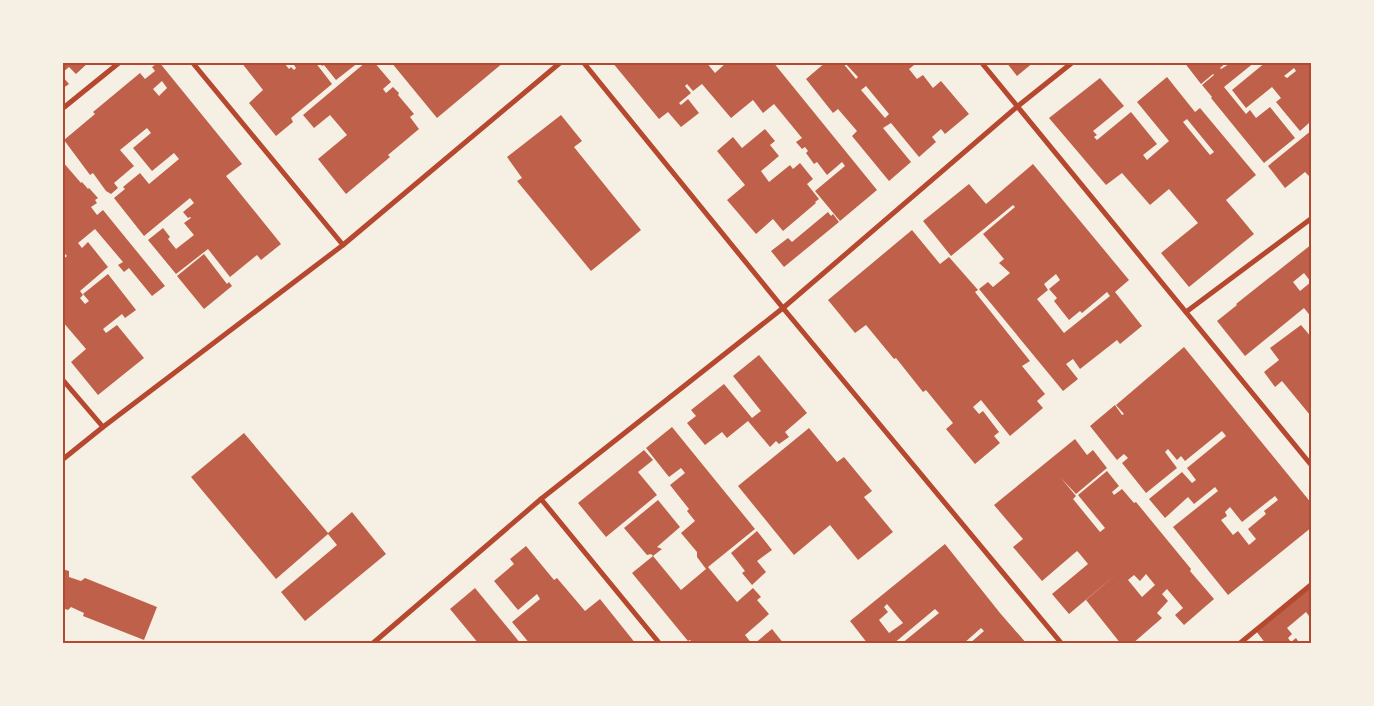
<svg xmlns="http://www.w3.org/2000/svg" width="1374" height="706" font-family="Bitter,serif">
<rect width="100%" height="100%" fill="#f6efe4"/>
<g fill="#bf614a" fill-rule="evenodd">
<path d="M62,62H89L76,74L69,67L62,73Z"/>
<path d="M159,62L242,164L226,176L281,244L261,260L257,255L230,277L208,249L176,274L148,240L163,228L170,237L168,239L176,249L194,235L184,223L191,218L190,217L188,218L183,212L194,203L190,198L144,236L114,198L125,189L123,187L140,173L149,184L179,159L174,153L152,171L133,148L151,133L147,128L120,150L134,166L114,183L118,188L111,194L106,191L93,173L90,175L64,140L95,114L93,112L140,73L145,79L155,71L152,67ZM162,81L167,88L159,96L153,89Z"/>
<path d="M241,62H287L285,64L289,69L291,67L294,70L296,68L294,65L297,62H315L332,84L291,118L293,122L276,136L249,103L263,90Z"/>
<path d="M319,62H359L336,80L324,65L322,66Z"/>
<path d="M366,62H374L391,82L383,89L386,93L393,87L399,93L398,95L414,114L410,117L419,129L388,155L390,157L346,194L318,159L347,135L330,115L314,128L303,115Z"/>
<path d="M391,62H504L437,118Z"/>
<path d="M612,62H706L715,73L727,62H773L877,190L840,221L815,191L845,166L842,162L827,175L817,162L814,164L806,153L808,151L805,147L802,149L796,142L802,138L774,104L763,113L753,100L731,118L702,84L693,91L687,84L685,86L691,93L679,103L681,105L688,99L699,113L681,127L668,112L659,119Z"/>
<path d="M826,62H842L856,79L858,77L844,62H918L909,69L917,79L923,75L933,88L941,81L969,114L945,134L941,129L932,137L936,142L919,157L891,123L883,128L911,162L889,181L852,136L857,131L838,109L833,113L806,79ZM866,86L889,114L885,118L861,90Z"/>
<path d="M1006,62H1034L1017,76Z"/>
<path d="M1184,62H1227L1220,68L1221,69L1229,64L1228,62H1255L1224,87L1246,114L1250,110L1256,118L1270,107L1295,138L1264,163L1211,98L1212,97L1202,85L1214,75L1213,74L1201,84Z"/>
<path d="M1266,62H1312V126L1309,123L1300,131L1276,102L1281,98L1272,87L1246,108L1232,90ZM1294,68L1296,71L1287,78L1284,76Z"/>
<path d="M62,76L69,84L62,89Z"/>
<path d="M1167,77L1195,112L1200,108L1256,175L1226,200L1254,234L1189,287L1161,253L1198,223L1169,189L1150,205L1122,173L1106,185L1049,118L1100,78L1124,106L1093,131L1097,135L1094,137L1097,140L1131,112L1157,144L1143,155L1147,160L1169,141L1137,102ZM1187,119L1214,152L1210,155L1183,122Z"/>
<path d="M561,115L582,141L574,147L641,230L591,271L517,181L522,178L507,157Z"/>
<path d="M765,129L775,141L770,145L779,156L761,171L769,182L790,165L793,169L800,163L813,179L807,184L819,199L815,202L816,203L783,231L773,219L756,234L727,200L745,185L717,151L733,137L742,148Z"/>
<path d="M1312,130V179L1305,172L1285,188L1268,166Z"/>
<path d="M62,161L81,183L82,182L88,189L89,188L98,198L95,200L97,203L91,207L97,215L103,210L165,286L152,296L129,268L124,272L118,265L123,262L95,229L78,243L82,248L88,242L108,267L80,291L83,295L80,298L85,304L89,301L83,294L108,274L136,310L125,318L122,314L103,329L106,333L117,325L144,358L98,395L71,362L86,349L62,321V260L67,256L65,254L62,256Z"/>
<path d="M1033,164L1129,280L1115,292L1142,326L1120,344L1117,340L1080,369L1073,359L1066,364L1078,379L1063,391L979,289L988,282L993,287L1010,273L999,263L1004,259L983,234L1015,207L1013,205L951,256L923,221L969,184L986,204ZM1056,274L1060,280L1049,289L1057,298L1054,301L1069,320L1080,311L1082,313L1107,292L1110,296L1064,333L1037,299L1048,290L1044,284Z"/>
<path d="M828,212L831,216L833,214L839,222L784,267L771,251L788,238L792,242Z"/>
<path d="M912,230L940,264L949,257L978,290L975,292L1030,361L1022,366L1045,394L1037,401L1043,408L1010,436L981,400L973,407L979,414L983,411L999,432L994,436L1000,443L975,464L946,429L953,423L926,390L923,392L896,358L894,359L866,325L855,333L828,300Z"/>
<path d="M1312,244V318L1304,308L1245,356L1217,321L1237,305L1236,304ZM1304,273L1311,282L1300,291L1293,282Z"/>
<path d="M204,254L227,284L229,282L232,286L204,309L177,276Z"/>
<path d="M1301,325L1312,338V414L1310,415L1282,381L1275,387L1264,372L1279,360L1270,348Z"/>
<path d="M1184,347L1312,504V527L1228,595L1173,527L1218,491L1215,487L1194,504L1188,497L1165,518L1149,499L1182,472L1192,483L1196,480L1187,468L1226,436L1222,431L1185,461L1181,456L1177,460L1168,449L1165,452L1177,468L1146,493L1122,463L1128,458L1124,454L1117,460L1090,426L1115,405L1122,415L1124,414L1116,405ZM1275,496L1278,500L1264,511L1266,514L1248,529L1256,539L1249,545L1238,531L1233,535L1221,520L1227,516L1225,512L1230,507L1242,522Z"/>
<path d="M759,355L807,413L785,432L789,437L779,444L776,441L770,447L748,421L727,438L722,432L705,445L687,423L696,416L691,410L724,384L752,418L761,411L733,376Z"/>
<path d="M672,427L755,529L708,567L737,602L753,588L761,597L757,600L769,614L745,635L752,644H694L690,640L688,641L632,573L653,556L681,590L706,569L697,557V552L681,533L695,521L687,511L689,509L670,485L685,473L681,468L669,477L646,448Z"/>
<path d="M809,428L837,462L844,457L872,491L864,497L893,532L858,560L830,525L794,555L738,486Z"/>
<path d="M244,433L328,533L352,512L386,554L305,621L281,592L337,545L328,534L276,579L191,477Z"/>
<path d="M1075,439L1087,455L1093,450L1107,468L1076,494L1061,478L1076,496L1073,499L1100,532L1105,528L1078,495L1107,471L1119,486L1112,492L1114,495L1122,489L1134,503L1136,502L1191,569L1190,571L1214,599L1184,625L1175,615L1183,608L1167,589L1162,594L1168,601L1157,613L1162,618L1132,644H1121L1086,600L1120,571L1069,614L1052,594L1088,564L1079,553L1077,551L1042,581L1013,547L1023,539L994,505ZM1146,574L1155,585L1142,597L1128,580L1134,575L1140,581Z"/>
<path d="M644,450L653,460L638,472L657,495L606,537L578,503Z"/>
<path d="M658,500L680,527L657,547L662,549L653,556L651,554L647,555L624,528Z"/>
<path d="M757,531L772,550L757,561L766,572L752,585L742,573L745,571L731,553Z"/>
<path d="M945,544L1000,613L1027,644H969L984,631L981,628L963,644H901L939,613L935,609L893,644H868L850,621ZM887,604L903,623L889,633L879,620L888,612L884,607Z"/>
<path d="M526,546L554,580L557,578L585,611L600,599L636,644H530L512,622L540,599L537,594L518,610L494,581L514,564L510,559Z"/>
<path d="M62,569L69,571V577L81,581L85,578L157,607L144,640L83,616L84,613L71,607L68,610L62,608Z"/>
<path d="M1312,585V620L1306,612L1287,628L1292,634L1288,638L1291,642L1296,638L1300,644H1266L1256,631Z"/>
<path d="M475,588L503,622L521,644H479L450,609Z"/>
<path d="M772,629L784,644H754Z"/>
</g>
<g fill="none" stroke-linecap="round" stroke-linejoin="round">
<g stroke="#b5482f" stroke-width="5">
<path d="M192,62L343,245"/>
<path d="M583,62L783,308L1062,644"/>
<path d="M981,62L1312,466"/>
<path d="M62,109L120,62"/>
<path d="M1186,312L1312,218"/>
<path d="M62,379L103,427"/>
<path d="M62,460L103,427L343,245L561,62"/>
<path d="M541,499L660,644"/>
<path d="M372,644L541,499L783,308L1018,106L1073,62"/>
<path d="M1239,644L1312,584"/>
</g>
</g>
<rect width="1374" height="706" fill="none" stroke="#f6efe4" stroke-width="128"/>
<rect x="64" y="64" width="1246" height="578" fill="none" stroke="#b5482f" stroke-width="2"/>
</svg>
